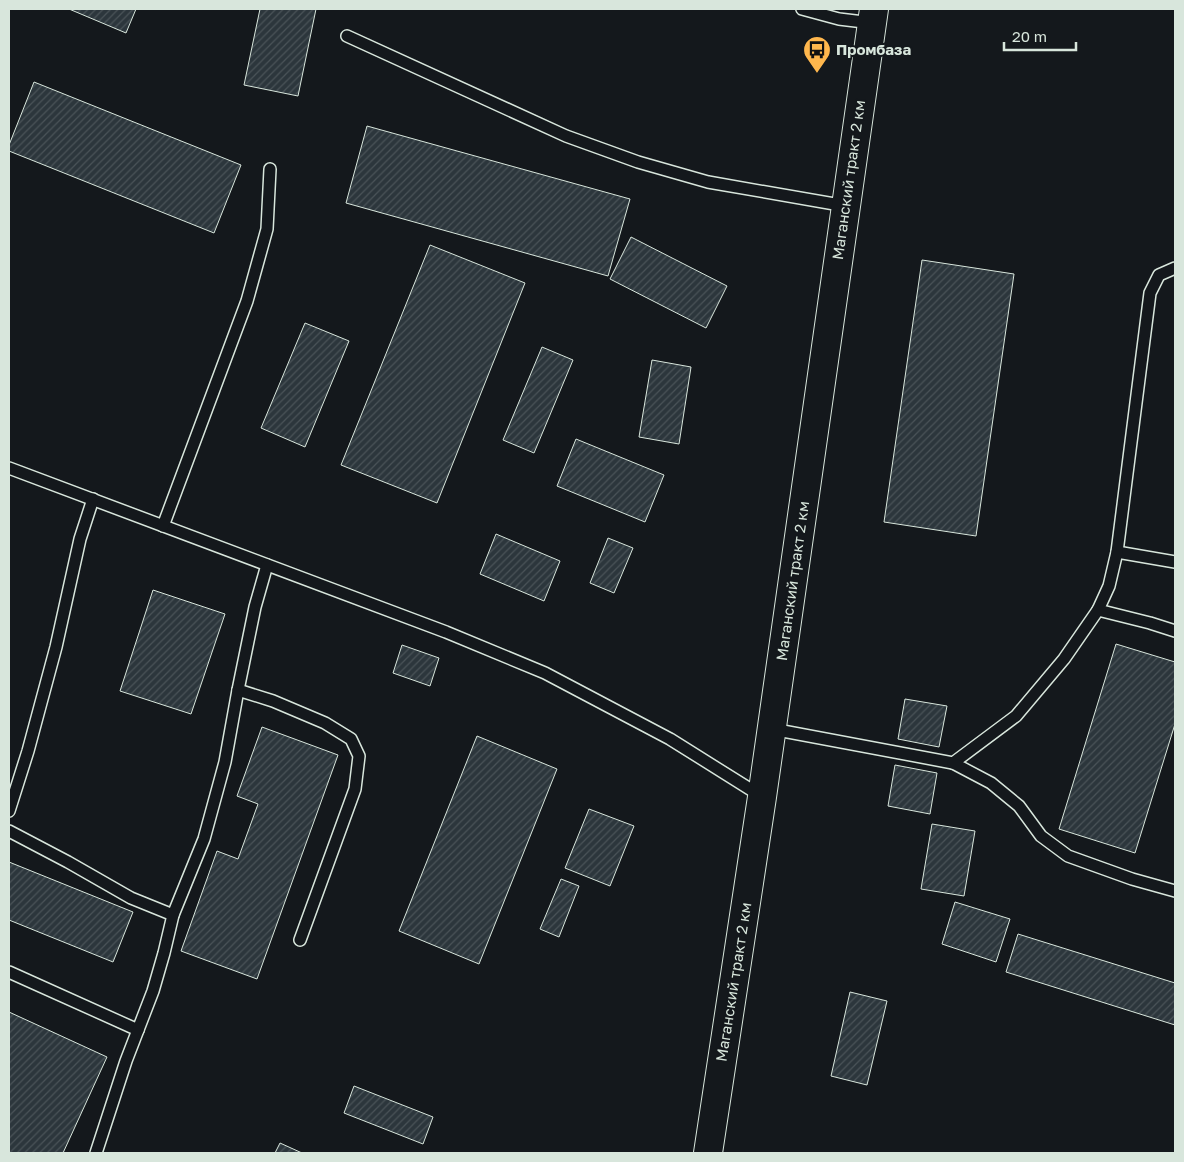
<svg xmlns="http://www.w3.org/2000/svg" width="1184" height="1162" font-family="'Golos Text',sans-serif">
<defs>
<pattern id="building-hatch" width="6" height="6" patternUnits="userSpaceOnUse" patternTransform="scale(1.25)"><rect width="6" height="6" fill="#2c363c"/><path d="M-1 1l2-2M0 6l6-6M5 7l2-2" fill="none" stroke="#4a5358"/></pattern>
</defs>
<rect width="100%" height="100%" fill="#14181c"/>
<g fill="url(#building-hatch)" stroke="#d8e6dc">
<path d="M69,9H136L126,33Z"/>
<path d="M260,9H316L298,96L244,85Z"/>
<path d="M34,82L241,165L214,233L9,151V145Z"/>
<path d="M367,126L630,199L608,276L346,203Z"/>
<path d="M631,237L727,286L706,328L610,279Z"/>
<path d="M430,245L525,283L437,503L341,465Z"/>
<path d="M922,260L1014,274L976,536L884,522Z"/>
<path d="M305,323L349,341L305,447L261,428Z"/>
<path d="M542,347L573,360L534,453L503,440Z"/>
<path d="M652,360L691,367L679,444L639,437Z"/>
<path d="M576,439L664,475L645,522L557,486Z"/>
<path d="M496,534L560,561L544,601L480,574Z"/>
<path d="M608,538L633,548L614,593L590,583Z"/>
<path d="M153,590L225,614L191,714L120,691Z"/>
<path d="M1116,644L1175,662V724L1135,853L1059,829Z"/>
<path d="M402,645L439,658L430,686L393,673Z"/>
<path d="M905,699L947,706L939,747L898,739Z"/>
<path d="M262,727L338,755L257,979L181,951L217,851L238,859L258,804L237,796Z"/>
<path d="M477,736L557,769L479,964L399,931Z"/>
<path d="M895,765L937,773L930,814L888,806Z"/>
<path d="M589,809L634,826L610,886L565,868Z"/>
<path d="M932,824L975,831L964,896L921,889Z"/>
<path d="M9,862L133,912L113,962L9,920Z"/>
<path d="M561,879L579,886L559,937L540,929Z"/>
<path d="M955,902L1010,919L996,962L942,944Z"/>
<path d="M1018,934L1175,983V1025L1006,972Z"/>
<path d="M850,992L887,1001L867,1085L831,1076Z"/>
<path d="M9,1012L107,1057L63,1153H9Z"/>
<path d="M354,1086L433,1117L423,1144L344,1113Z"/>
<path d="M280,1143L302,1153H275Z"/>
</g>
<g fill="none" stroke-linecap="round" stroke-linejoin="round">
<defs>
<g id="lane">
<path d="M802,9L839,19L872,23"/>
<path d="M347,36L566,136L638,162L708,182L846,206"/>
<path d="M9,468L446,632L545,673L670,739L761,796"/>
<path d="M163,526L247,301L267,229L270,169"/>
<path d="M1117,552L1175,562"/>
<path d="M1098,610L1109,586L1117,552L1150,293L1159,275L1175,268"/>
<path d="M238,690L273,701L325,723L351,739L359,756L355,789L300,940"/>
<path d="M772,729L953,763L1016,716L1064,659L1098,610L1150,623L1175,631"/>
<path d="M953,763L991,783L1019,806L1041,836L1068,856L1132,879L1175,891"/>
<path d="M9,811L28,751L56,647L80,539L93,499"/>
<path d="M9,831L68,862L131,898L173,915"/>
<path d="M9,972L138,1030"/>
<path d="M96,1153L126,1061L153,991L164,953L173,915L204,839L225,762L238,690L255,607L267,565"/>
</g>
<path id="secondary" d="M708,1153L762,797L874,9"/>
</defs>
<use href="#lane" stroke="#d8e6dc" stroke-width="14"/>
<use href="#secondary" stroke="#d8e6dc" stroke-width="30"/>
<use href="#lane" stroke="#14181c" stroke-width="11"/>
<use href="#secondary" stroke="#14181c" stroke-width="28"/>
</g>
<defs>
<symbol id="bus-pin" viewBox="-11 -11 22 30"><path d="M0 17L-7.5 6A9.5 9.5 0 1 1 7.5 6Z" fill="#ffb74d" stroke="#14181c"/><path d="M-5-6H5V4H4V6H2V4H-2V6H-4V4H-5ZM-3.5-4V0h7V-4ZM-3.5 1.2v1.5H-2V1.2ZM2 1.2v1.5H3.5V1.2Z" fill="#111"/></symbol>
</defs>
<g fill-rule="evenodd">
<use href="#bus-pin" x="801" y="34" width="32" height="43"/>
</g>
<g text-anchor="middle" stroke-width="4" stroke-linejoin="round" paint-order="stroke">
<g font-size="15" font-weight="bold" fill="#d8e6dc" stroke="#14181c" text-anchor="start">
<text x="836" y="55">Промбаза</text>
</g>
<g font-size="15" fill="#d8e6dc" stroke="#14181c">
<text transform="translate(849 180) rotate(-82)" y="5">Маганский тракт 2 км</text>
<text transform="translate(793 581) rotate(-82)" y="5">Маганский тракт 2 км</text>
<text transform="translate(734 982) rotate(-81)" y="5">Маганский тракт 2 км</text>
</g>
</g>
<rect width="1184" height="1162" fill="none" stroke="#d8e6dc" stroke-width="20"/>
<path d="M1004 42v8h72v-8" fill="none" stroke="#d8e6dc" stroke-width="2.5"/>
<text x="1012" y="42" font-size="15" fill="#d8e6dc" stroke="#14181c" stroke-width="4" paint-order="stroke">20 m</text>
</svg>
